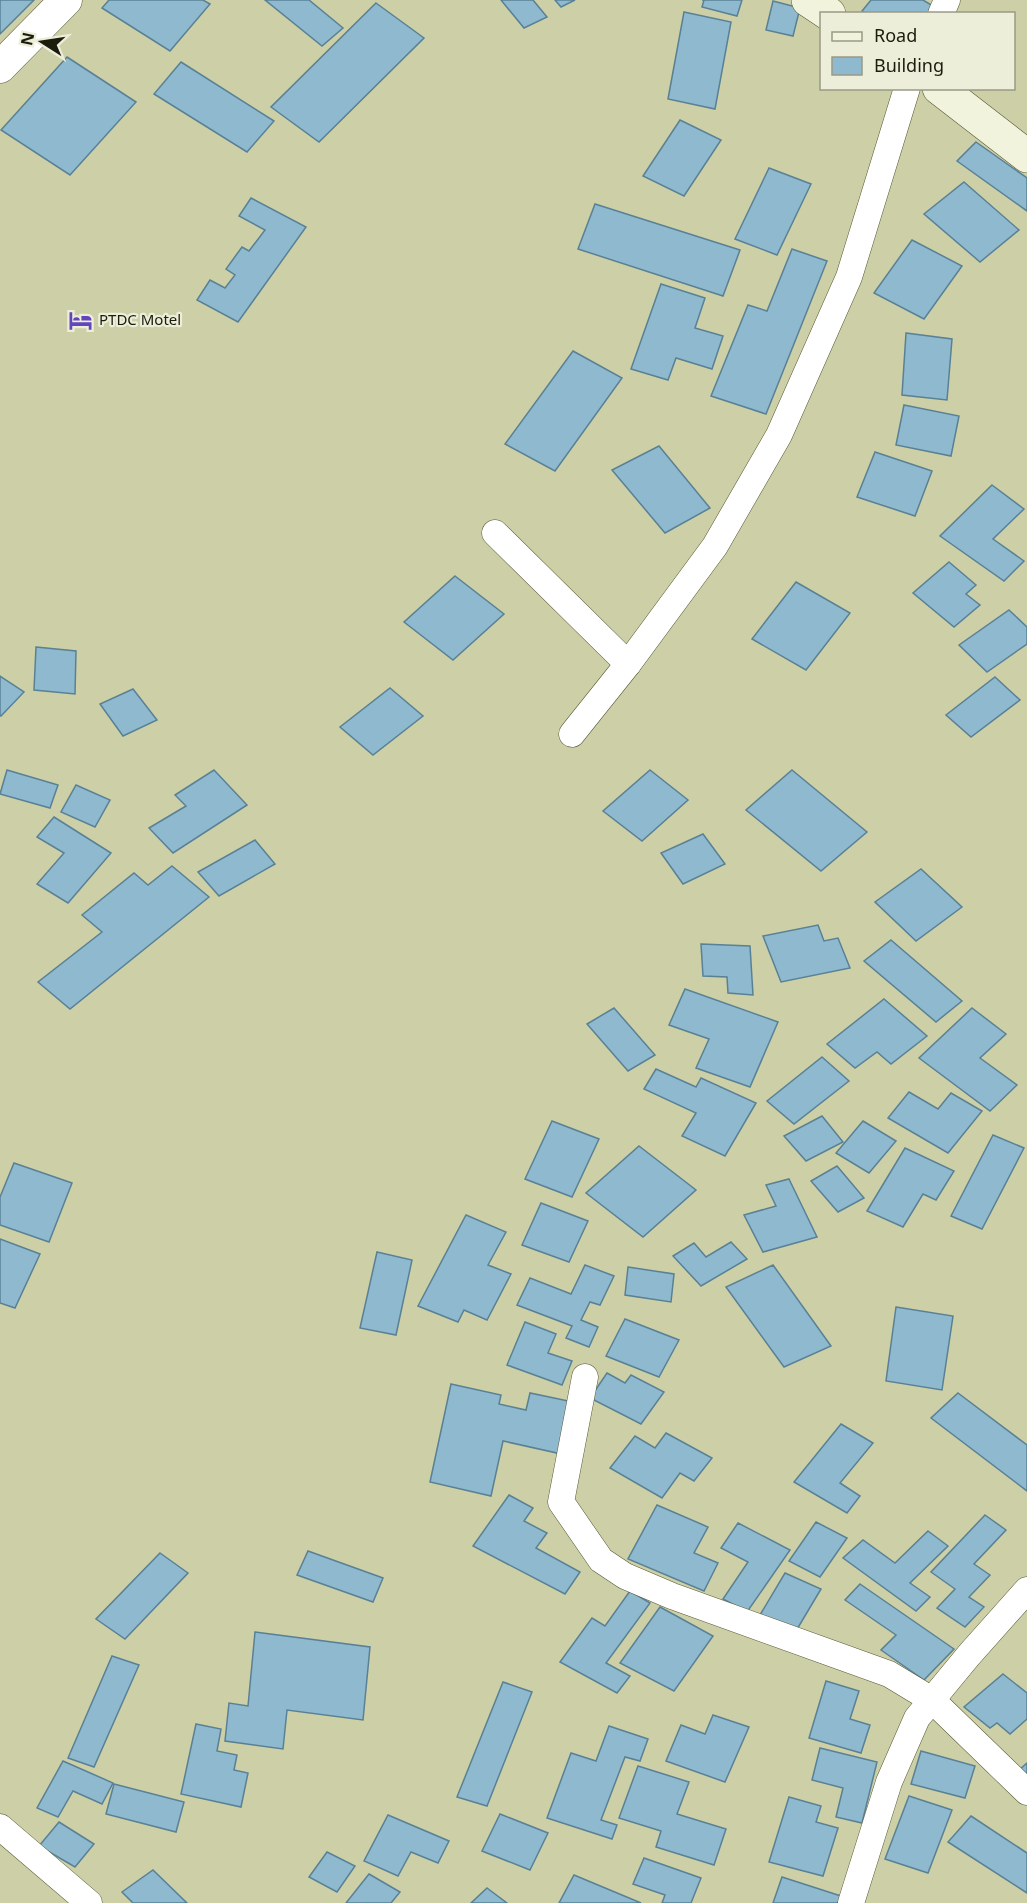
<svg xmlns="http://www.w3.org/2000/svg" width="1027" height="1903" font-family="'Noto Sans',sans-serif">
<rect width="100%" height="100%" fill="#cdcfa6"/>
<g fill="#8eb9ce" stroke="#598195" stroke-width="1.5">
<path d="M0,0H34L0,34Z"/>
<path d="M109,0H203L210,4L170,51L102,8Z"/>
<path d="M265,0H309L343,28L322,46Z"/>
<path d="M501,0H533L547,17L524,28Z"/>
<path d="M555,0H575L561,7Z"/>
<path d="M702,0H742L737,16L702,7L704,0Z"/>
<path d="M871,0H923L938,9L935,14H867L862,11Z"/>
<path d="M773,1L800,8L793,36L766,30Z"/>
<path d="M376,3L424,38L319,142L271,107Z"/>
<path d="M684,12L731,22L715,109L668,99Z"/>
<path d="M67,57L136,102L70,175L1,130Z"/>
<path d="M181,62L274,121L247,152L154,94Z"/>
<path d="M680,120L721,140L684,196L643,176Z"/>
<path d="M976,142L1027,178V211L957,161Z"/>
<path d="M769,168L811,184L777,255L735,239Z"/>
<path d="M964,182L1019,230L980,262L924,214Z"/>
<path d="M251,198L306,227L238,322L197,300L210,280L225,288L235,275L226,269L242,247L249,251L265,230L239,216Z"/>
<path d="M595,204L740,250L723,296L578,249Z"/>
<path d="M912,240L962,266L924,319L874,293Z"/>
<path d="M792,249L827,261L766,414L711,396L748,305L767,311Z"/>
<path d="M661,284L705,298L695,328L723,336L712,369L676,358L668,380L631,369Z"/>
<path d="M906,333L952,339L947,400L902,395Z"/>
<path d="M573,351L622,378L555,471L505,444Z"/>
<path d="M904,405L959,416L951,456L896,445Z"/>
<path d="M659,446L710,508L665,533L612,470Z"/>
<path d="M875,452L932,471L915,516L857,497Z"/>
<path d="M992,485L1024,509L993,539L1024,561L1004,581L940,536Z"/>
<path d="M949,562L976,585L966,594L980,605L954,627L913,593Z"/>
<path d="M455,576L504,614L453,660L404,622Z"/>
<path d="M796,582L850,613L806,670L752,639Z"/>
<path d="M1009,610L1027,627V644L987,672L959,645Z"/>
<path d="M36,647L76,651L75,694L34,690Z"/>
<path d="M0,676L24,692L1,716H0Z"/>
<path d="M995,677L1020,700L971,737L946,715Z"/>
<path d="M390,688L423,716L373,755L340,727Z"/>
<path d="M133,689L157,720L123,736L100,704Z"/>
<path d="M7,770L58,785L50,808L0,794Z"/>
<path d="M214,770L247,805L173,853L149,828L186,806L175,795Z"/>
<path d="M650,770L688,800L642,841L603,811Z"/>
<path d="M792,770L867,832L821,871L746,810Z"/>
<path d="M76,785L110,800L95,827L61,812Z"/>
<path d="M54,817L111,853L68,903L37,884L64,853L37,837Z"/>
<path d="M703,834L725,864L683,884L661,853Z"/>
<path d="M255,840L275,864L219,896L198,872Z"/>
<path d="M172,866L209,897L70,1009L38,982L102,932L82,915L134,873L148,885Z"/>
<path d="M921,869L962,907L916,941L875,902Z"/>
<path d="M818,925L824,941L838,938L850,968L781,982L763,936Z"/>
<path d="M891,940L962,1001L936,1022L864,961Z"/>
<path d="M701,944L750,946L753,995L728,993L727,977L703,976Z"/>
<path d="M685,989L778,1022L750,1087L696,1068L709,1039L669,1025Z"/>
<path d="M884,999L927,1036L891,1064L877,1052L855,1068L827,1044Z"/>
<path d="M614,1008L655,1055L628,1071L587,1024Z"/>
<path d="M972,1008L1006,1034L980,1058L1017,1085L990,1111L919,1058Z"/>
<path d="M822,1057L849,1081L794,1124L767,1101Z"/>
<path d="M656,1069L696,1087L701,1078L756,1103L725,1156L682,1136L696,1113L644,1089Z"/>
<path d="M909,1092L938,1109L951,1093L982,1111L948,1153L888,1118Z"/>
<path d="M822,1116L843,1142L806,1161L784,1136Z"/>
<path d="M552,1121L599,1139L572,1197L525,1179Z"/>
<path d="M863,1121L896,1141L869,1173L836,1153Z"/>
<path d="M993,1135L1024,1148L982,1229L951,1216Z"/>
<path d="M639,1146L696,1190L643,1237L586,1193Z"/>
<path d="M905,1148L954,1171L936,1200L923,1194L903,1227L867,1211Z"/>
<path d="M14,1163L72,1183L49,1242L0,1225V1197Z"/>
<path d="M837,1166L864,1198L838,1212L811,1181Z"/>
<path d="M789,1179L817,1237L763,1252L744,1215L776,1206L766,1185Z"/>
<path d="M541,1203L588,1221L569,1262L522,1245Z"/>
<path d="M466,1215L506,1232L488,1265L511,1274L487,1320L464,1310L458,1322L418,1306Z"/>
<path d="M0,1239L40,1254L15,1308L0,1303Z"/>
<path d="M731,1242L747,1259L701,1286L673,1256L694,1243L706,1257Z"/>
<path d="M377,1252L412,1260L396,1335L360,1328Z"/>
<path d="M585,1265L614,1276L600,1305L590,1302L581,1320L598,1327L589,1347L566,1338L572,1326L517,1305L530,1278L571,1294Z"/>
<path d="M773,1265L831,1346L784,1367L726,1287Z"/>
<path d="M628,1267L674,1274L671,1302L625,1295Z"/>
<path d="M896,1307L953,1316L942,1390L886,1381Z"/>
<path d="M625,1319L679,1340L659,1377L606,1356Z"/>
<path d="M525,1322L556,1334L548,1353L572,1361L562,1385L507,1365Z"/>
<path d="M607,1373L625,1383L631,1375L664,1392L641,1424L590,1398Z"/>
<path d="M451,1384L501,1395L499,1404L526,1410L530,1393L578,1403L566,1455L503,1441L491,1496L430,1482Z"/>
<path d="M958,1393L1027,1445V1491L931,1418Z"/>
<path d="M841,1424L873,1443L840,1483L860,1496L847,1513L794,1482Z"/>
<path d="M666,1433L712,1458L694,1481L680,1473L662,1498L610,1468L635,1436L655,1448Z"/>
<path d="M509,1495L533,1508L524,1521L547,1533L536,1548L580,1572L565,1594L473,1546Z"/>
<path d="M657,1505L708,1527L694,1553L718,1563L704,1591L628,1559Z"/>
<path d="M985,1515L1006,1530L974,1564L990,1575L969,1597L984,1607L965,1627L937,1608L955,1589L931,1572Z"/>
<path d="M816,1522L847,1538L820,1577L789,1561Z"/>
<path d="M738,1523L790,1550L747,1612L723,1599L748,1562L721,1548Z"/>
<path d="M928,1531L948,1546L910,1583L930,1597L916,1611L843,1558L863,1540L895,1563Z"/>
<path d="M308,1551L383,1578L373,1602L297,1575Z"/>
<path d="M160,1553L188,1573L125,1639L96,1619Z"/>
<path d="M785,1573L821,1589L796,1631L760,1615Z"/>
<path d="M860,1584L954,1649L924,1680L881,1650L896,1635L845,1600Z"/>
<path d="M630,1591L650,1603L606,1663L630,1676L617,1693L560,1662L592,1618L605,1626Z"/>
<path d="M660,1607L713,1636L674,1691L620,1663Z"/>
<path d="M255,1632L370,1647L363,1720L287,1710L283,1749L225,1741L229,1703L248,1706Z"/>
<path d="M112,1656L139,1665L94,1767L68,1758Z"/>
<path d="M1003,1674L1027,1693V1719L1010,1734L997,1723L990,1728L964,1707Z"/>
<path d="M826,1681L859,1691L850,1719L870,1725L861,1753L809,1738Z"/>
<path d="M503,1682L532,1692L487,1806L457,1797Z"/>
<path d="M713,1715L749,1727L725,1782L666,1761L681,1725L705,1734Z"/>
<path d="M196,1724L221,1729L217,1751L237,1755L234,1770L248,1773L241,1807L181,1794Z"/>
<path d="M609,1726L648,1739L640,1761L625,1757L601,1820L617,1825L612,1839L547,1818L571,1753L596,1761Z"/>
<path d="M820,1748L877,1762L862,1823L836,1817L843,1788L812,1780Z"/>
<path d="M921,1751L975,1766L965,1798L911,1784Z"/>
<path d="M63,1761L113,1783L102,1804L73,1791L58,1817L37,1808Z"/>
<path d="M1027,1763V1778L1018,1771Z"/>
<path d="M638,1766L689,1782L677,1814L726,1829L714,1865L656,1847L661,1831L619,1818Z"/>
<path d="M114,1784L184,1802L176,1832L106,1814Z"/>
<path d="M909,1796L952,1810L928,1873L885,1859Z"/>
<path d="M789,1797L821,1806L816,1822L838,1828L823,1876L769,1862Z"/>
<path d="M500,1814L548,1833L530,1870L482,1851Z"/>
<path d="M388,1815L449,1841L438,1863L411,1852L398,1876L364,1861Z"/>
<path d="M971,1816L1027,1853V1893L948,1842Z"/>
<path d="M59,1822L94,1844L75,1867L39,1846Z"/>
<path d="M327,1852L355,1866L337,1892L309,1877Z"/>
<path d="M644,1858L701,1878L691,1903H662L665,1895L633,1884Z"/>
<path d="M153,1870L187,1903H133L122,1892Z"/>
<path d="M369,1874L400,1892L391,1903H346Z"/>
<path d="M574,1875L641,1903H559Z"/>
<path d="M782,1877L841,1896L838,1903H773Z"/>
<path d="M487,1888L507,1903H471Z"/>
</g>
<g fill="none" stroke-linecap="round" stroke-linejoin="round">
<defs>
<g id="minor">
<path d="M941,14L947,0"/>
<path d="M495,533L628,664"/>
<path d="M572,734L628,664L715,546L779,435L849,277L907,88"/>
<path d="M585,1377L561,1502L601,1560L625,1576L672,1596L889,1674L932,1700L1027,1792"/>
<path d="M0,1827L89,1903"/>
<path d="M851,1903L889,1782L917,1718L969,1655L1027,1590"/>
</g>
<path id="tertiary" d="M0,67L66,0"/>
<g id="secondary">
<path d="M808,0L829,14"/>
<path d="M939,88L1027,156"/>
</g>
</defs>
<use href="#minor" stroke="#575833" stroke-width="27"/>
<use href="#tertiary" stroke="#575833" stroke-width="33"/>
<use href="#secondary" stroke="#575833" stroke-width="34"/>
<use href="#minor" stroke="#fff" stroke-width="26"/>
<use href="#tertiary" stroke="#fff" stroke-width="32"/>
<use href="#secondary" stroke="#f2f3dc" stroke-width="33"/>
</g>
<defs>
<symbol id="hotel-bare" viewBox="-9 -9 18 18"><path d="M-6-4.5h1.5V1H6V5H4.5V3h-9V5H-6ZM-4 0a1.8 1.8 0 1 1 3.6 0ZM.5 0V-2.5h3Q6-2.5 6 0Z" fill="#6244bc" stroke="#eceed9" stroke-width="2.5" paint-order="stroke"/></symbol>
</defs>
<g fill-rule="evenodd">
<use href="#hotel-bare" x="64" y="304" width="33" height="33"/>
</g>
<g text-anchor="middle" stroke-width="4.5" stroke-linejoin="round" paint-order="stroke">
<g font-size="15" fill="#1c1c0d" stroke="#eceed9" text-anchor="start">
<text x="99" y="325">PTDC Motel</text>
</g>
</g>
<rect x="820" y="12" width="195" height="78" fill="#eceed9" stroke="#999a87" stroke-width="1.5"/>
<rect x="832" y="32" width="30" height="9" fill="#f2f3dc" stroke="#999a87" stroke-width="1.5"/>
<text x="874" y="42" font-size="18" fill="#1c1c0d">Road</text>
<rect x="832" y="57" width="30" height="18" fill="#8eb9ce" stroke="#999a87" stroke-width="1.5"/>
<text x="874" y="72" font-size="18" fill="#1c1c0d">Building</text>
<g transform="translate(42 42) rotate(282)" stroke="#eceed9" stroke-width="4.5" paint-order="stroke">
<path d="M0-4.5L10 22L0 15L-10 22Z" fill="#1c1c0d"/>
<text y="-9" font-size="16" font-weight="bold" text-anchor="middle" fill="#1c1c0d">N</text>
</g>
</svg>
